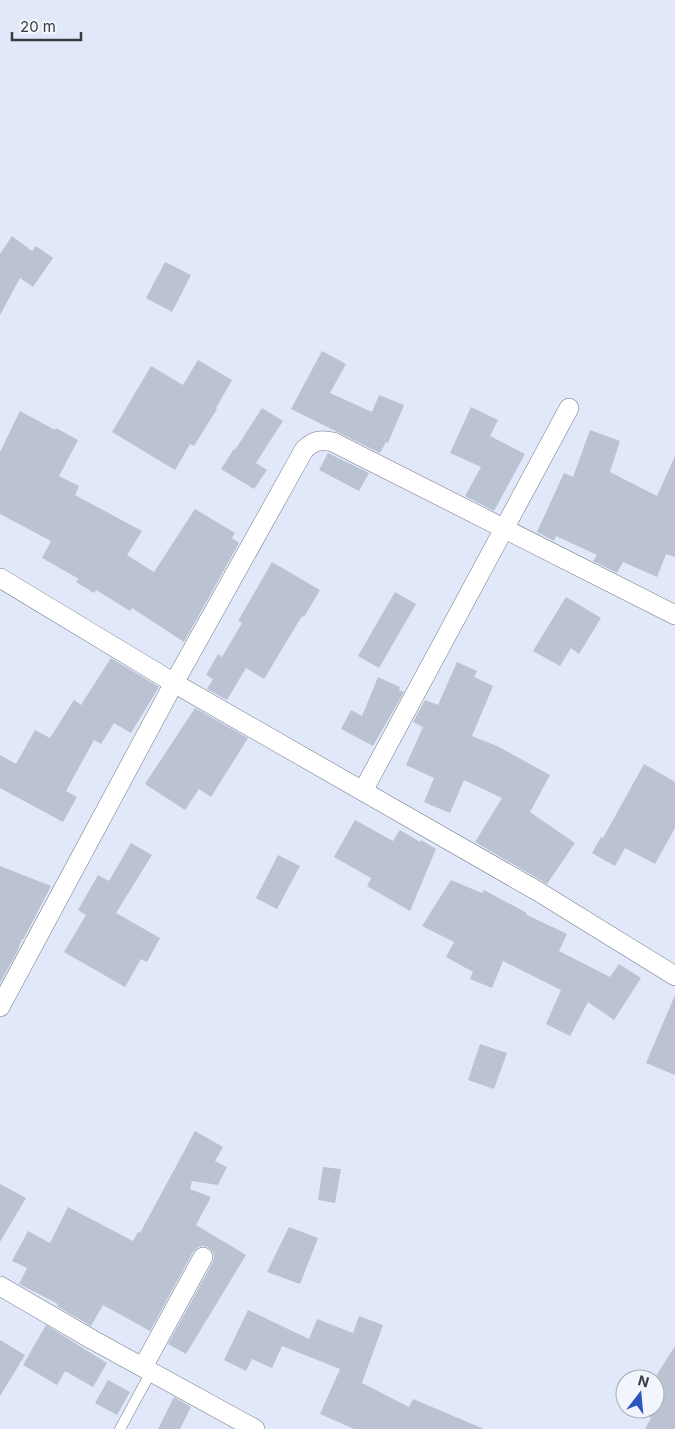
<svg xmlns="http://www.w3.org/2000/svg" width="675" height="1429" font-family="Inter,sans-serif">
<rect width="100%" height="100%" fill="#e0e8f9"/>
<g fill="#bbc3d3">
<path d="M12,236L32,251L36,246L53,258L33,287L20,278L0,315V254Z"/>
<path d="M165,262L191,275L172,312L146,298Z"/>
<path d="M322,351L346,364L330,393L372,412L379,395L404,405L388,443L386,442L380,453L291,409Z"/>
<path d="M198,360L232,380L216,408L217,409L194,446L190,444L175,470L112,432L151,366L183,385Z"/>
<path d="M471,407L498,420L490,436L525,454L494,511L465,496L481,467L450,453Z"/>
<path d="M262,408L283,421L256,463L267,470L254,489L221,469L234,449L235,450Z"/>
<path d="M20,411L55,430L56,428L78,440L59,476L79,486L75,495L142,531L127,555L154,572L195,509L235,533L232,538L239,543L184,642L132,608L130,611L96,590L94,593L76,582L79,579L42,558L51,541L0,514V452Z"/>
<path d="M590,430L620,441L610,472L657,496L675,456V557L666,554L657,577L623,562L617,573L593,561L597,555L556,536L554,541L537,532L564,473L573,477Z"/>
<path d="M328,453L369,473L359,491L319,470Z"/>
<path d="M272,562L320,590L304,617L302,616L264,679L246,668L227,700L207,689L213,679L206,675L218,654L222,657L242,623L238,621Z"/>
<path d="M395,592L416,604L379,668L358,656Z"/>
<path d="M566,597L601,618L579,654L571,648L560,666L533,651Z"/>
<path d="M111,658L159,687L131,733L114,723L101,744L94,740L66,791L77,797L63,822L0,788V755L16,764L35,730L50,738L74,700L81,705Z"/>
<path d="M457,662L477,671L474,677L493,686L472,736L497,746L550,775L530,812L575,843L547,884L475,842L502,798L464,780L450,813L424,802L434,778L406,765L423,727L413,722L425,700L438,705Z"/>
<path d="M378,677L400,687L399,690L404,692L373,746L341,729L351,710L362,716Z"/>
<path d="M195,708L248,738L211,797L199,789L185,810L145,784Z"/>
<path d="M644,764L675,782V828L655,864L625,848L615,866L592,853L601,837L603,838Z"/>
<path d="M355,820L393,841L400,830L420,842L421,840L436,849L410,911L367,886L371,878L334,857Z"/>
<path d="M131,843L152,855L116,913L160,938L147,962L141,959L125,987L64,952L86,915L78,910L98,875L109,881Z"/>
<path d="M278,855L300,866L277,909L256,898Z"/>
<path d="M0,866L51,886L23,940L22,939L17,952L0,983Z"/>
<path d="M451,880L482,893L484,890L527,913L525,914L567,934L559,951L610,977L619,964L641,978L614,1020L588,1002L570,1036L546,1024L561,990L503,961L492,988L470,979L473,972L446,957L454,942L422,926Z"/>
<path d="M675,995V1075L646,1063Z"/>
<path d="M480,1044L507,1053L494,1089L468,1080Z"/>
<path d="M195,1131L223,1147L215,1161L227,1167L218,1185L192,1181L190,1189L211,1197L196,1225L246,1255L186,1354L168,1344L213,1262L214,1257L213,1252L208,1247L203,1246L198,1247L193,1252L150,1331L103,1305L91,1326L57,1306L58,1304L19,1284L27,1268L12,1261L28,1231L50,1243L68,1207L133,1241L138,1232L140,1233Z"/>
<path d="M323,1167L341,1169L335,1203L318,1200Z"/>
<path d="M0,1184L26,1198L0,1242Z"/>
<path d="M289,1227L318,1238L300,1284L267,1272Z"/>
<path d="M248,1310L309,1339L317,1319L353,1333L359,1316L383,1325L362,1383L409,1407L413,1399L484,1429H354L320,1414L340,1369L282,1346L272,1368L252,1359L246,1371L224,1360Z"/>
<path d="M46,1325L107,1363L93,1387L65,1371L57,1385L23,1365Z"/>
<path d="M0,1340L25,1355L0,1396Z"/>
<path d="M675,1346V1429H645L651,1418L637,1409H655V1379H649L652,1374L656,1376Z"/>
<path d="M108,1380L130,1392L117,1415L95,1403Z"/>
<path d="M174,1397L191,1407L180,1429H158Z"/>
</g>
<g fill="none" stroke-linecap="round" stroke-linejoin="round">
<defs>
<path id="service" d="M120,1429L151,1372"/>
<g id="minor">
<path d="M0,578L174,683L539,892L675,976"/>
<path d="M363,791L569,408"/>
<path d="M0,1007L174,683L304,450C313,441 320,439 333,442L675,615"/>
<path d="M0,1286L93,1340L255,1429"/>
<path d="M143,1367L203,1257"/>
</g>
</defs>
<use href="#service" stroke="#727988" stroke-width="11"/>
<use href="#minor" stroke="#727988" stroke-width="20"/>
<use href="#service" stroke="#fff" stroke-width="10"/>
<use href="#minor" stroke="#fff" stroke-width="19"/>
</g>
<g transform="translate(640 1394) rotate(16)"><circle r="24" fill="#f2f6fc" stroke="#a8acb2"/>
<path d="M0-4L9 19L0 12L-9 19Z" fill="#2c55c4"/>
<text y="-8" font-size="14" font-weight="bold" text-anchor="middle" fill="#393c43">N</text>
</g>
<path d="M12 32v8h69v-8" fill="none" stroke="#393c43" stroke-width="2.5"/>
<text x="20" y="32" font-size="15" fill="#393c43" stroke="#f2f6fc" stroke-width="4" paint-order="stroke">20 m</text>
</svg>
